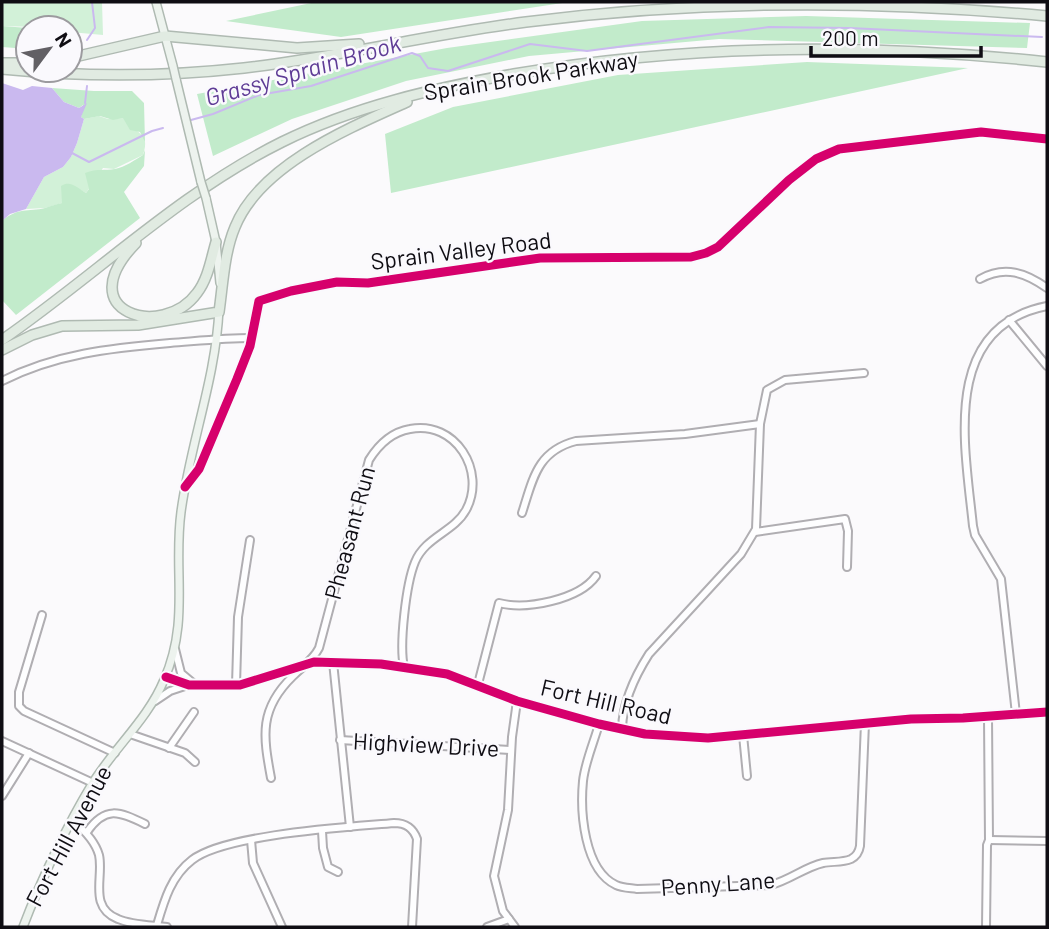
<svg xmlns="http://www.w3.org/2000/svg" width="1049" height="929" font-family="Barlow,sans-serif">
<rect width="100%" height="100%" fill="#fbfafc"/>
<g fill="#d2f1d8">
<path d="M2,2H102L103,35L70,32V28L2,26Z"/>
<path d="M99,116L108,119L124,118C132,134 152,130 143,155L114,169L103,168L86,193L76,188L63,199L62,203L45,208L26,209L44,177L63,167L71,157L77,143L84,119Z"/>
</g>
<g fill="#c2ebcb">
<path d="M316,2H569L341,37L226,21Z"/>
<path d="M806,16L1030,23L1027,48L719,39L529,56L406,81L292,119L213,156L197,94L447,48L642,21Z"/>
<path d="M2,26L28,28V49L2,47Z"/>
<path d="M807,62L968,68L391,193L385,134L453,107L618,75Z"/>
<path d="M52,88L94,91H132L144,103L145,142L140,132L130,130L123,118L113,120L100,116L84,119L81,117L83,105L79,108L64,102Z"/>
<path d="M145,150L144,166L124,192L140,218L16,315L2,300V221C18,207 28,212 45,208C51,206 56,204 62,203L61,186C71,180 77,188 86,193L89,189L85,173C98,168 104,171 115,169C125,167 135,160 143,155Z"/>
</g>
<path fill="#cab9ef" d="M2,83L23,90L32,86L52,88L64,102L79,108L87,103L81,117L84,119L77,143L71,157L63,167L44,177L26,209L10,214L2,221Z"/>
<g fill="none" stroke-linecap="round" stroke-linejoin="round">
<g stroke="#cab9ef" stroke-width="2">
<path d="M87,40L95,28L92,2"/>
<path d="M85,103L87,86"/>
<path d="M191,120L213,114L259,95L311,86L412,53L420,56L428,68L448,71L530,44L587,51L769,27L849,28L1042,37"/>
<path d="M72,153L89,162L152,131L163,128"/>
</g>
<defs>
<g id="minor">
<path d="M980,279C1005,265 1026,273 1047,288"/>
<path d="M1009,320L1047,366"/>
<path d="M2,381C55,354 111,348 170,343C197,341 224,338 251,338"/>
<path d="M187,485L199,469L237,379L250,346L259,301L291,291L337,282L368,283L540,258L691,257L706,253L718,247L789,180L816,159L839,149L981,132L1047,139"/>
<path d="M522,513C533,479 537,451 576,441L685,434L760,424"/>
<path d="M755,532L845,519L848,531L847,567"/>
<path d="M42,615L19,692V706L24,711L115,753"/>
<path d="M175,649L181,673L193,683"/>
<path d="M333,662L350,827"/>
<path d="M166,677L189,685H240L314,662L381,664L447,674L517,701L599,724L645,734L708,738L911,719L963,718L1047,712"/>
<path d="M478,684L499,603C526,610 579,600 596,576"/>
<path d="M236,685L238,617L250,540"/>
<path d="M155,701L170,691L185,686"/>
<path d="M1016,714L1001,579L975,535L973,526C965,447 940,327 1047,306"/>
<path d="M599,724C594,742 585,762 583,781C580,812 584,870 616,885C622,888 631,888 637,889L771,885C790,880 805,867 823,863C832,861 842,863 851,859C857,856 859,852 860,846L865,723"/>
<path d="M622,728C623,701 635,676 649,654L741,554L756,529L760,424L767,390L785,380L864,373"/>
<path d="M130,734L185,753L195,762"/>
<path d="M743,735L747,776"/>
<path d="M340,740L511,750"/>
<path d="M2,741L93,783"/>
<path d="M169,748L194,712"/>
<path d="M271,778C263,735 259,709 293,676C303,666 313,660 319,648L369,460C379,444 392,432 410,429C455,420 487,471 466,510C454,532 425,537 415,562C406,584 399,645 404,667"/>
<path d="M2,796L29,753"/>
<path d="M73,821C84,830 95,841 99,855C104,877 88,907 118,919C132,925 151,925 167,927"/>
<path d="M322,831L323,848L328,867L338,872"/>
<path d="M87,832C105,806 119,811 145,824"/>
<path d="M251,840L253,863L282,927"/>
<path d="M989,840L1047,841"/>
<path d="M157,925C164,901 171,876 192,860C225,834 350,827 394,823C406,823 413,828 417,839L412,927"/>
<path d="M487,927L509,919"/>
<path d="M515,927L503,911L494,876L508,810L512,737L517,701"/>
<path d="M986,927L987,845L989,840L988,717"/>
</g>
<g id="major">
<path d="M156,2L173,66"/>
<path d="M176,79L201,182"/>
<path d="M206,198L216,242L220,283"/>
<path d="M23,927C40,882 67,825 92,784C114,748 148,719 164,680C190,621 173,571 181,512C190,444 216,378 219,309"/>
</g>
<g id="highway">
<path d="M70,58L165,36L297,48L359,44"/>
<path d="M2,63H28"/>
<path d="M2,69C83,77 163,77 244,68C339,57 431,34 526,22C699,0 874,0 1047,16"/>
<path d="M136,243C68,313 163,340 197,293C208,279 211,259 216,242"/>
<path d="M2,340C96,275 179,193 282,142C355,106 435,88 514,74C689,44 870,43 1047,62"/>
<path d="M2,350L32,335L62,326L138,325L219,312C223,284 224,253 235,227C260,165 349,128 407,102"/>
</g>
</defs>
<use href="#minor" stroke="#b0aeb2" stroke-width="10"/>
<use href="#major" stroke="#afbab2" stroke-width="10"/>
<use href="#highway" stroke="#afbab2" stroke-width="12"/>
<use href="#minor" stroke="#fefeff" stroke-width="6"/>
<use href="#major" stroke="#edf3ee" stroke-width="7"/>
<use href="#highway" stroke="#e1ebe2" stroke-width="9"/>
<defs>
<g id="major-bridge">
<path d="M173,66L176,79"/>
<path d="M201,182L206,198"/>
</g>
</defs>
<use href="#major-bridge" stroke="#afbab2" stroke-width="10" stroke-linecap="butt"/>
<use href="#major-bridge" stroke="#edf3ee" stroke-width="7"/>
<defs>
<g id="cycleway">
<path d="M185,487L199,469L237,379L250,346L259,301L291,291L337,282L368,283L540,258L691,257L706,253L718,247L789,180L816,159L839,149L981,132L1047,139"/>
<path d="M166,677L189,685H240L314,662L381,664L447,674L517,701L599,724L645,734L708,738L911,719L963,718L1047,712"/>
</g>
</defs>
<use href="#cycleway" stroke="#faf9fd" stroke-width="13"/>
<use href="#cycleway" stroke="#d6006c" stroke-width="9"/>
</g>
<g text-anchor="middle" stroke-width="5" stroke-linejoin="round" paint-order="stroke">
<g font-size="23" fill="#0f0d13" stroke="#faf9fd">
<text transform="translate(531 76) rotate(-9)" y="8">Sprain Brook Parkway</text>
<text transform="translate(461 251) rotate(-7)" y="8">Sprain Valley Road</text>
<text transform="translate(350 533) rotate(-75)" y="8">Pheasant Run</text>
<text transform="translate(606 702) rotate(13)" y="8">Fort Hill Road</text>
<text transform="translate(426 745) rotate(3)" y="8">Highview Drive</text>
<text transform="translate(69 836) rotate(-62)" y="8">Fort Hill Avenue</text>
<text transform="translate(718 884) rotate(-4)" y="8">Penny Lane</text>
</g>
<g font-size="24" font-style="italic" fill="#5f3c96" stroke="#faf9fd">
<text transform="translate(303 71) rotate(-16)" y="8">Grassy Sprain Brook</text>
</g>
</g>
<rect width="1049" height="929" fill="none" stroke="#0f0d13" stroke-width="7"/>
<g transform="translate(49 49) rotate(58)"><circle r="33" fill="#faf9fd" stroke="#9c9b9f" stroke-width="2"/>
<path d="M0-5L12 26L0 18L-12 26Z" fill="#626065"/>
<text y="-10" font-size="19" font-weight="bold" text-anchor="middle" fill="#0f0d13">N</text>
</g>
<path d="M811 46v10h170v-10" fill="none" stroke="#0f0d13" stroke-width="3.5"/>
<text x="822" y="46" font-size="21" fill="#0f0d13" stroke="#faf9fd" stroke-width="5" paint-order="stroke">200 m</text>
</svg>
